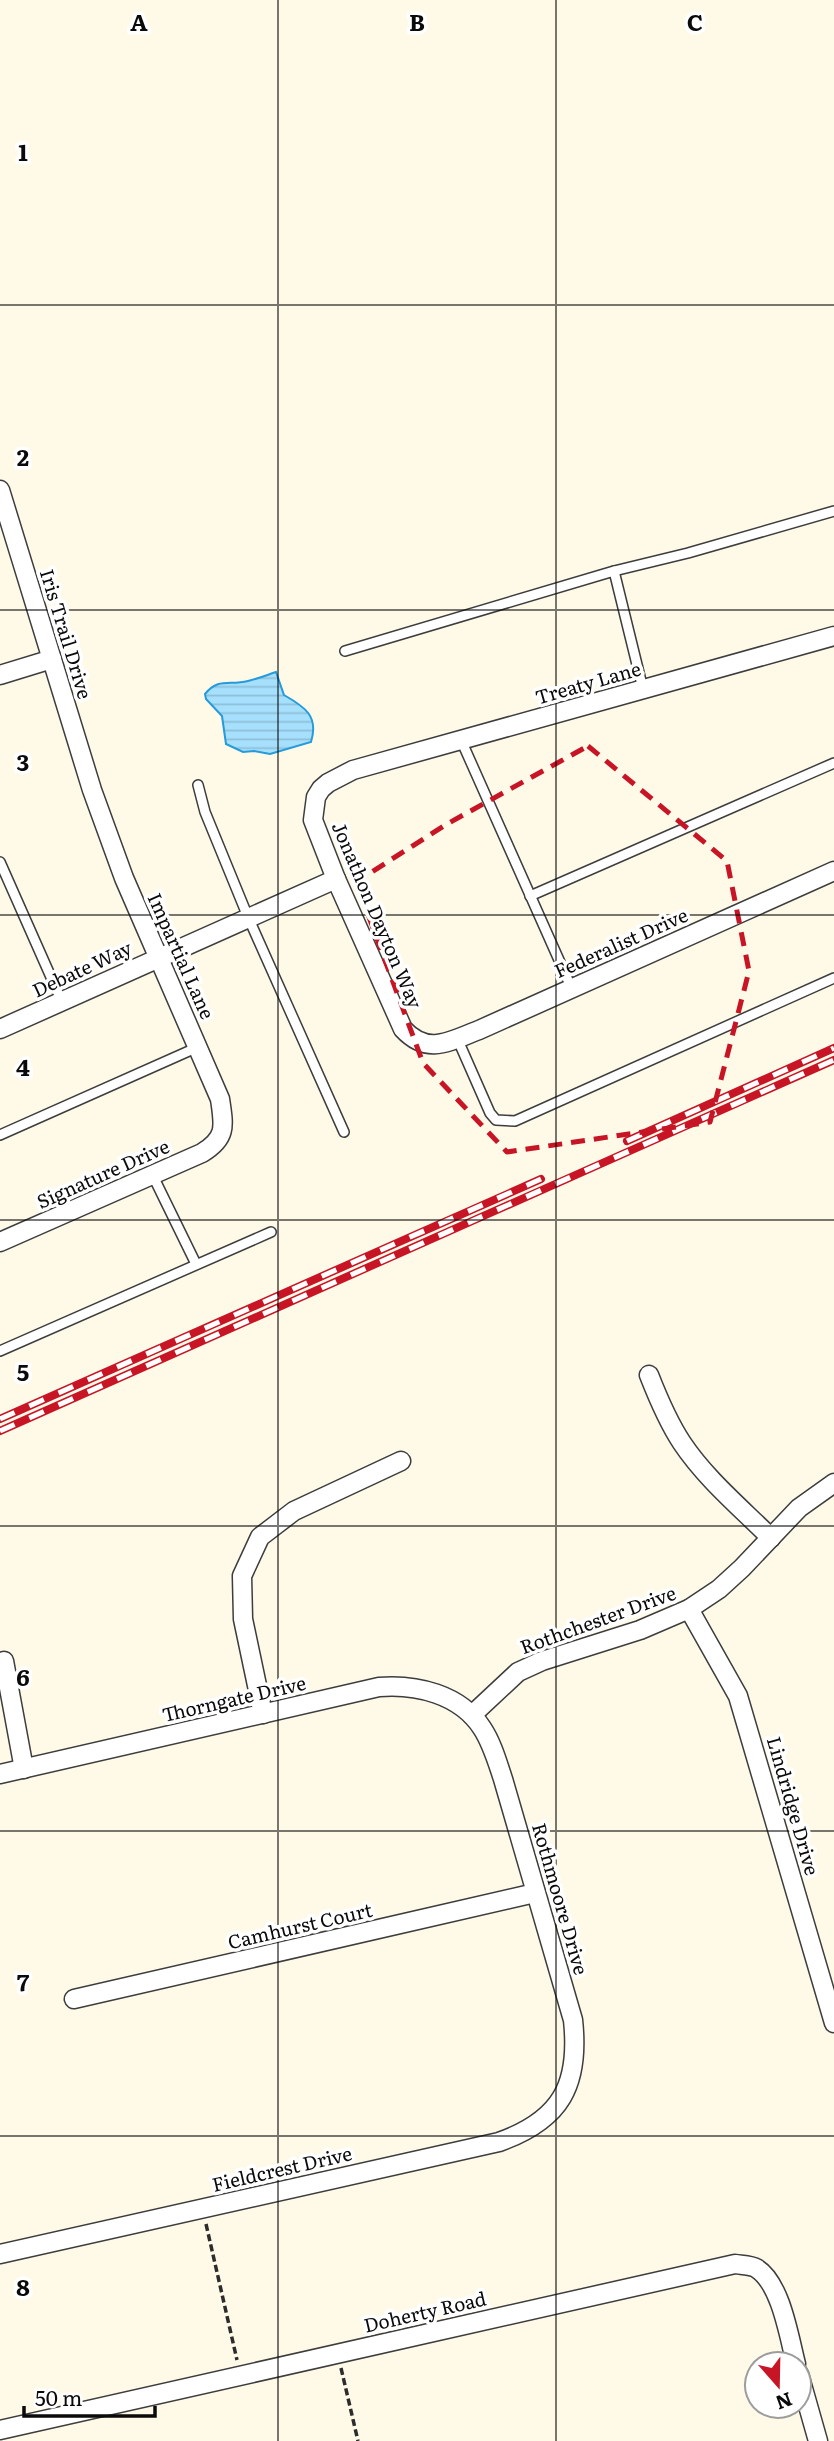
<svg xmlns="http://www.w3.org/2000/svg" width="834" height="2441" font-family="Literata,serif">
<defs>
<pattern id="water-rules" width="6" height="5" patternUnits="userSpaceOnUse" patternTransform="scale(1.75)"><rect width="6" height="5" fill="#a6e0fd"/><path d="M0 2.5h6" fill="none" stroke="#8ebfd8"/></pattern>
</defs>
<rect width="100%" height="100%" fill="#fff9e7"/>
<path fill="url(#water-rules)" stroke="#259bdb" stroke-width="2" d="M276,672L284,695C305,707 319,716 311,742L270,754L254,751L243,752L226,744L222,716L206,699L205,694C219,677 229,686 248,681C257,679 267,675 276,672Z"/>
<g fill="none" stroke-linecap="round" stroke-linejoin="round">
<defs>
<g id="lane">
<path d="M614,571L688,553L834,511"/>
<path d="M345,651L614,571L643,689"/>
<path d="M461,740L571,987"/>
<path d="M198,785L205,812L248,917L344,1132"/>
<path d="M0,862L62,1002"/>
<path d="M530,896L834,763"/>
<path d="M457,1038L490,1113L496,1120L515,1121L834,978"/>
<path d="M0,1135L198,1047"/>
<path d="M153,1176L196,1264"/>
<path d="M0,1351L271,1232"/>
</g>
<g id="street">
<path d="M0,490L92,790L124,878L220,1099C224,1126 227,1138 202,1153L0,1242"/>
<path d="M834,636L353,770L328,783L321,789L316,797L313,820L336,879L403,1029C428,1056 450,1041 479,1030L834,871"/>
<path d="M0,675L52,659"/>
<path d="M0,1029L336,879"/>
<path d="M649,1375C658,1398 668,1422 682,1443C706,1479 741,1508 771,1538"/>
<path d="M689,1609L738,1696L834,2023"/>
<path d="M4,1661L24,1769"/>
<path d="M263,1714L243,1619L242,1576L260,1537L294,1511L401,1461"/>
<path d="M472,1715L518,1672L542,1661L640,1630L689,1609L719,1589L742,1568L799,1508L834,1483"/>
<path d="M0,1774L379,1687C416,1684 460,1694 482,1728C492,1743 497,1761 503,1779L573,2020C580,2085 561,2120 499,2142L0,2254"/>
<path d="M74,1999L535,1893"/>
<path d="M799,2374L818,2441"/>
<path d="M0,2430L735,2264C741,2265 751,2265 756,2268C781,2283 789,2337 796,2364"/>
</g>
</defs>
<use href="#lane" stroke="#3d3d3d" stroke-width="12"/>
<use href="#street" stroke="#3d3d3d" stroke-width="21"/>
<g stroke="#2c2c2c" stroke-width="3.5" stroke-dasharray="7 3.5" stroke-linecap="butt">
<path d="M206,2224L237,2360"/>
<path d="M341,2368L358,2441"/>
</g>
<use href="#lane" stroke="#fff" stroke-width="9"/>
<use href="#street" stroke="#fff" stroke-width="18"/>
<defs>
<g id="rail">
<path d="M627,1141L834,1048"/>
<path d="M0,1419L541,1179"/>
<path d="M0,1431L834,1060"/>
</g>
</defs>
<use href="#rail" stroke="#c71526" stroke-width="8"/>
<use href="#rail" stroke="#fff" stroke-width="5" stroke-dasharray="16" stroke-linecap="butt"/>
</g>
<path fill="none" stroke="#c71526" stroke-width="5" stroke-dasharray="14 9" stroke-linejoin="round" d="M588,746L727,861L749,971L710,1122L507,1152L423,1063L356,882L447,824Z"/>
<path fill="none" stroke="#0a0a0a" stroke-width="2" stroke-opacity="0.55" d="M278,0V2441M556,0V2441M0,305H834M0,610H834M0,915H834M0,1220H834M0,1526H834M0,1831H834M0,2136H834"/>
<g text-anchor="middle" stroke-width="7" stroke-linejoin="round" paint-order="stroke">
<g font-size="19" fill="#0a0a0a" stroke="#fff">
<text transform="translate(66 634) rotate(73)" y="7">Iris Trail Drive</text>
<text transform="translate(588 683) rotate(-16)" y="7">Treaty Lane</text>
<text transform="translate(377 915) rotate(67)" y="7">Jonathon Dayton Way</text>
<text transform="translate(621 943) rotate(-24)" y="7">Federalist Drive</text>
<text transform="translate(181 956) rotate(66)" y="7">Impartial Lane</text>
<text transform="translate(82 969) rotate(-25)" y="7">Debate Way</text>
<text transform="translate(103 1174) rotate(-24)" y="7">Signature Drive</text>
<text transform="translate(598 1620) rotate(-20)" y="7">Rothchester Drive</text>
<text transform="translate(234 1699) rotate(-13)" y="7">Thorngate Drive</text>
<text transform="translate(793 1806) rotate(74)" y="7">Lindridge Drive</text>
<text transform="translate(560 1899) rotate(74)" y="7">Rothmoore Drive</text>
<text transform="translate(300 1926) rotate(-13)" y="7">Camhurst Court</text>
<text transform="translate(282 2169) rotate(-13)" y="7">Fieldcrest Drive</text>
<text transform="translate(425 2312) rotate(-13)" y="7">Doherty Road</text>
</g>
</g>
<g font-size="23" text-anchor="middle" font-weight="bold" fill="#0a0a0a" stroke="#fff" stroke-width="7" stroke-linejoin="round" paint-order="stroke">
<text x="139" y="31">A</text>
<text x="417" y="31">B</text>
<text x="695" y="31">C</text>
<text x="23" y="161">1</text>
<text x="23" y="466">2</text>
<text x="23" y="771">3</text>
<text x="23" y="1076">4</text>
<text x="23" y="1381">5</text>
<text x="23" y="1686">6</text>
<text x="23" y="1991">7</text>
<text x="23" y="2296">8</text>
</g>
<g transform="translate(778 2385) rotate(160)"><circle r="33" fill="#ffffff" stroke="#9d9d9d" stroke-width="2"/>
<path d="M0-5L12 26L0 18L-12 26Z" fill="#c71526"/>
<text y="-10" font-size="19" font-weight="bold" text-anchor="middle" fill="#0a0a0a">N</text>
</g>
<path d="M24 2406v10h131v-10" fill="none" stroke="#0a0a0a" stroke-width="3.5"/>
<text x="35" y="2406" font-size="21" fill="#0a0a0a" stroke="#ffffff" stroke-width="5" paint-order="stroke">50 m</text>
</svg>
